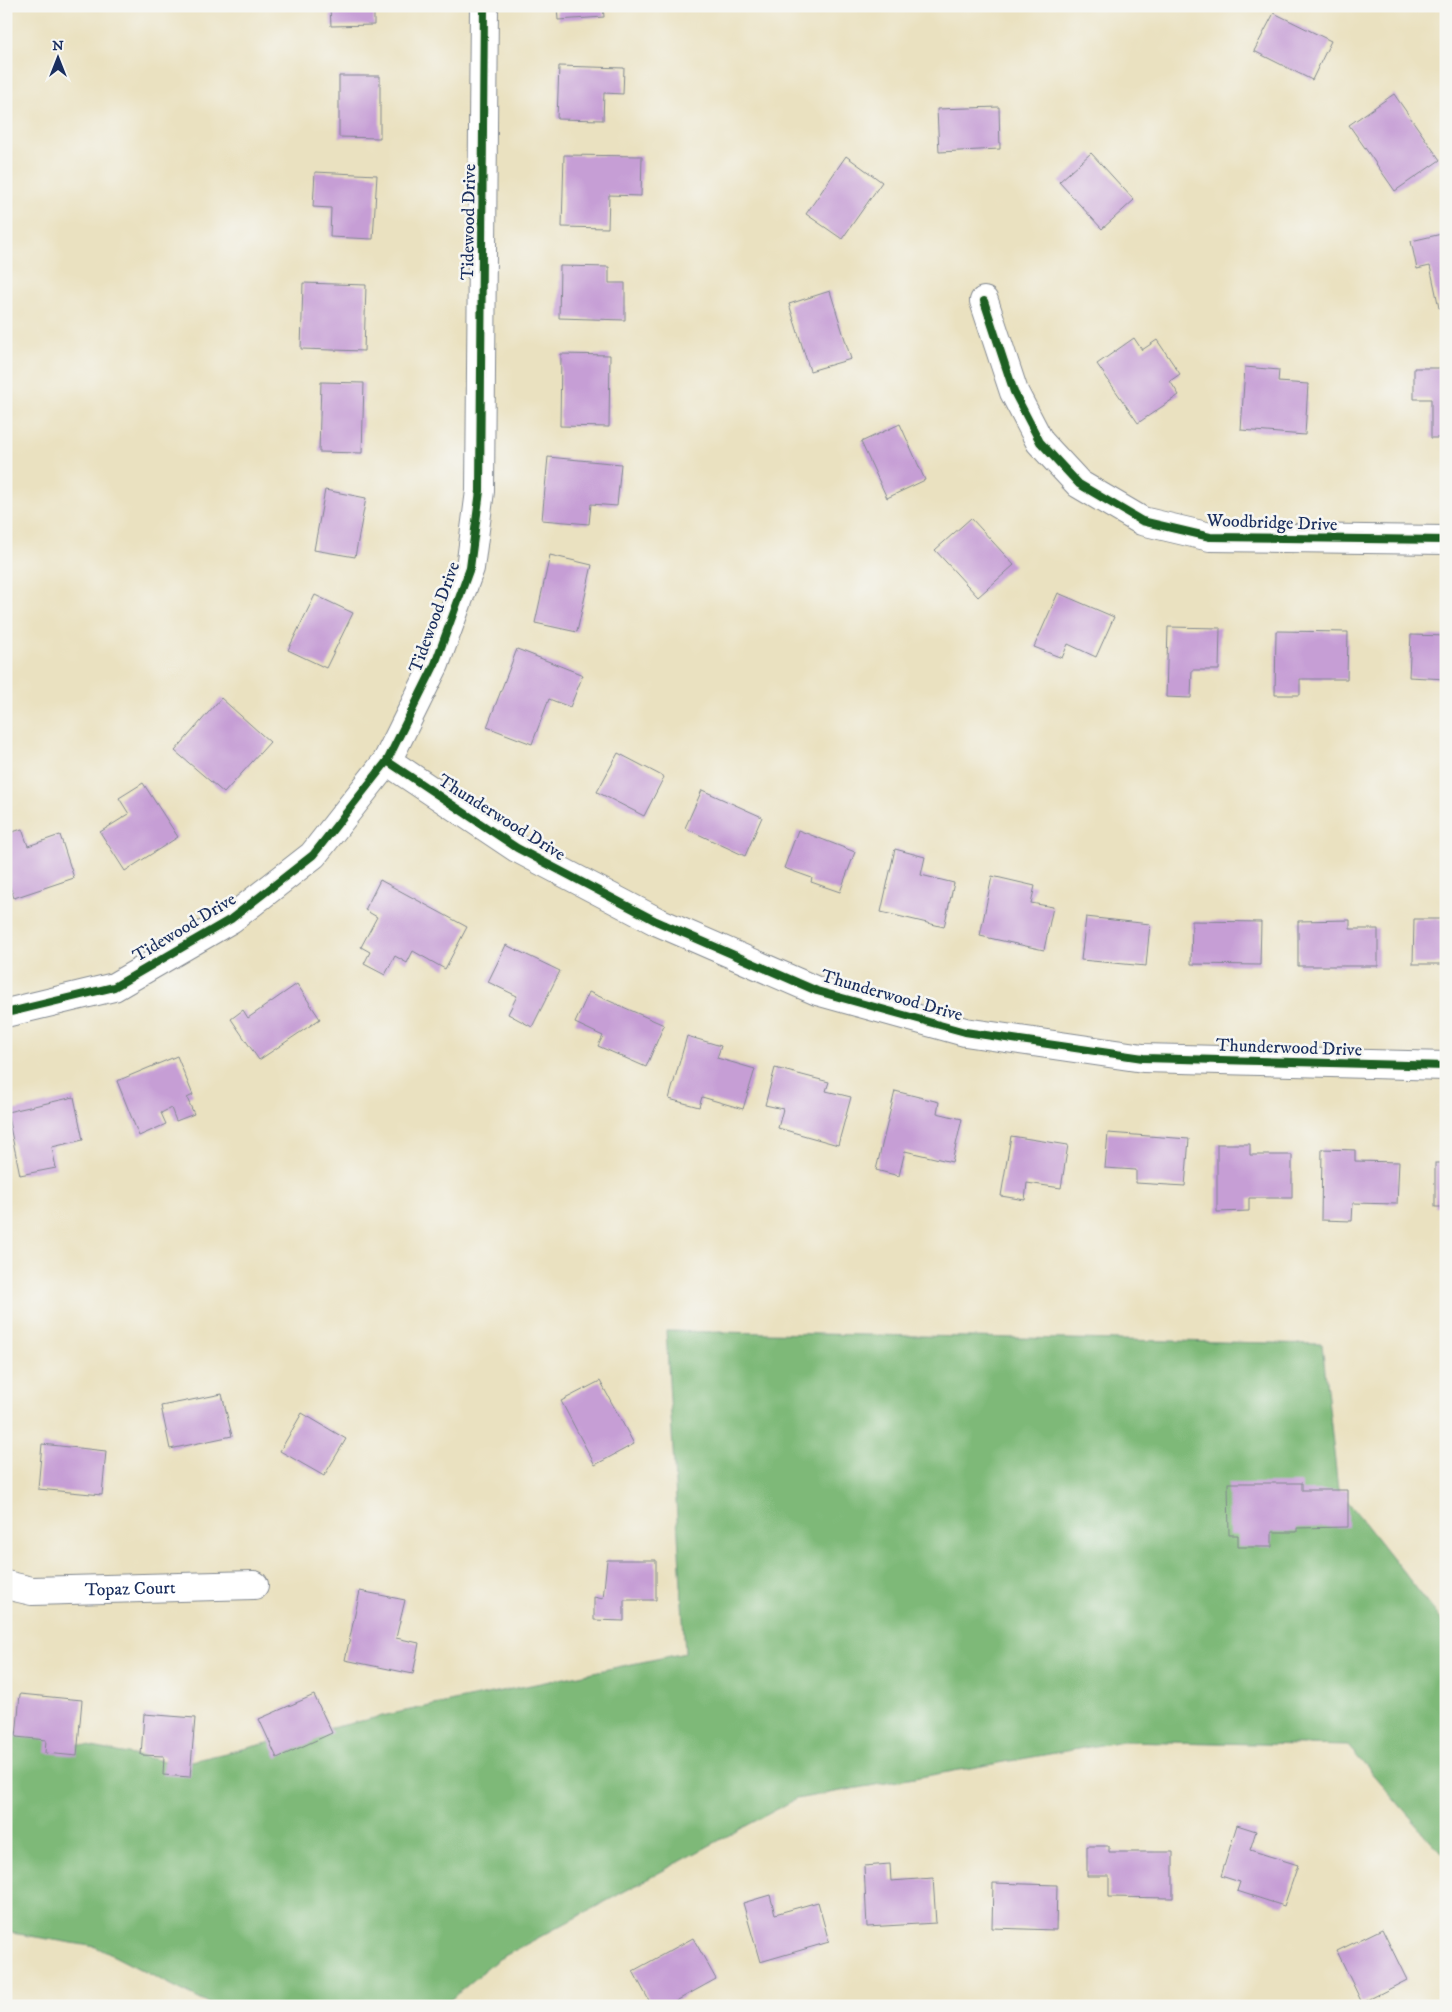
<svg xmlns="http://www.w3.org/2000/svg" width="1452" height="2012" font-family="'IM FELL DW Pica',serif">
<rect width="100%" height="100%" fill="#f6f6f2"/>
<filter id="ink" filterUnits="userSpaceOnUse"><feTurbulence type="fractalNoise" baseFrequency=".02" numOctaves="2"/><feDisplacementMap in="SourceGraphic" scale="10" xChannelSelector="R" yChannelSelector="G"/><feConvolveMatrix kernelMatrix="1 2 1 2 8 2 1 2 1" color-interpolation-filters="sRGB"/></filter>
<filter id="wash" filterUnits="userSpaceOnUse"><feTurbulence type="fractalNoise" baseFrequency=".0096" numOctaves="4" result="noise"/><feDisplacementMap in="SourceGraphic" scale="20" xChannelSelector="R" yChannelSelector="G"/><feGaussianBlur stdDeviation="1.12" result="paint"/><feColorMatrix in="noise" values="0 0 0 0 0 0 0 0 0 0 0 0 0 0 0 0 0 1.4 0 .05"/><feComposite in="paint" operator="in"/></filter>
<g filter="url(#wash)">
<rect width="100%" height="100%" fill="#eae1c0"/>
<path fill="#7eb978" stroke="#4c746b" d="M666,1331L1322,1344L1338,1489L1446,1626V1858L1348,1746L1123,1741L796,1799L497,1960L443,2006H213L96,1947L6,1932V1730L179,1764L391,1714L685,1653Z"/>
<g id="blocks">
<g fill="#c69ed5">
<path d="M330,6H374V25L331,26Z"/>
<path d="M557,6H603L604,17L558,20Z"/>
<path d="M1274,13L1331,41L1312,80L1254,51Z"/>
<path d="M559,66L624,68L623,94L604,93L603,120L557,119Z"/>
<path d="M339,76H380V138L339,137Z"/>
<path d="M1394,94L1440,160L1395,191L1349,125Z"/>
<path d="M999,107L1000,149L939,152L937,109Z"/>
<path d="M1091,153L1134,200L1102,229L1059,182Z"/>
<path d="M564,155L642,156L641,196L609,195L608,228L562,227Z"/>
<path d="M846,156L882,182L842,239L806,214Z"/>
<path d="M315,172L377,175L373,239L330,237L331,208L313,207Z"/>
<path d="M1446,233V307L1439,308L1430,266L1417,269L1411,241Z"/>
<path d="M560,266L609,267V283H625V320L559,318Z"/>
<path d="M303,283L366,285L364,351L301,349Z"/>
<path d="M830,291L851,359L810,371L789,304Z"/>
<path d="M1134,338L1142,350L1157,340L1180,374L1170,381L1179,395L1138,423L1097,364Z"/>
<path d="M561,354L610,355L609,427L560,426Z"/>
<path d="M1245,367L1279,370L1278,382L1308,384L1305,435L1241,430Z"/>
<path d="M1414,368H1446V438H1431V399H1414Z"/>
<path d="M321,382L364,383L362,453L319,452Z"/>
<path d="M900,424L925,480L887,498L861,442Z"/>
<path d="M548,457L621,464L617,506L591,504L589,524L542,520Z"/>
<path d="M325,490L366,498L355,557L314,550Z"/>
<path d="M971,518L1014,565L978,597L935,550Z"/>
<path d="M550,555L592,565L577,632L535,623Z"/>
<path d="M1058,593L1114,617L1096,657L1068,644L1062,658L1034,647Z"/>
<path d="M315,595L353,613L326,668L288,650Z"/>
<path d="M1168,627L1220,628L1219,670H1192L1191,698L1166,697Z"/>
<path d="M1276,631L1348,632L1347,679H1300V695H1275Z"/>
<path d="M1411,635L1446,636V679L1409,677Z"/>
<path d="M517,649L583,675L570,707L549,699L532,744L487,727Z"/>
<path d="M221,698L270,742L224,793L175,751Z"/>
<path d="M618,753L664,777L644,816L597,792Z"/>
<path d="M143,783L178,837L125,871L100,832L129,814L119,798Z"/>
<path d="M702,790L762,817L745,856L685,828Z"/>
<path d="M22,829L28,846L60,835L74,878L14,898L6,876V834Z"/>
<path d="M798,830L855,852L840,892L811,882L812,878L784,868Z"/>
<path d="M895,849L925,857L921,875L954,883L944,927L881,912Z"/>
<path d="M992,876L1035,886L1031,903L1053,907L1044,950L980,936Z"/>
<path d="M380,880L467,927L445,969L413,951L407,963L395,956L385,975L364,964L370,952L361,947L377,917L365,910Z"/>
<path d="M1086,917L1150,924L1146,966L1081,960Z"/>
<path d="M1414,919H1446V964H1413Z"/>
<path d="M1350,920V929H1378V966H1298V921Z"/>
<path d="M1192,921L1261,922L1260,965L1191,964Z"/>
<path d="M506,945L560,971L532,1027L508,1014L517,996L488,982Z"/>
<path d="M297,984L320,1019L259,1060L231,1019L243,1010L248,1018Z"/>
<path d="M589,992L664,1025L646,1067L598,1046L603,1036L575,1023Z"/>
<path d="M687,1036L721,1046L717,1058L755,1069L743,1109L702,1097L699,1107L669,1099Z"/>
<path d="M177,1056L193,1095L187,1098L194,1114L176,1121L171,1108L161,1113L166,1124L139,1136L117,1081Z"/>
<path d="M775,1068L829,1082L826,1091L851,1097L838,1145L778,1128L783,1109L765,1105Z"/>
<path d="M895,1091L939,1102L937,1113L962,1119L952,1162L905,1151L899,1176L876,1170Z"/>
<path d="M74,1097L83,1140L52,1147L56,1168L20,1175L7,1112Z"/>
<path d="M1108,1133L1189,1139L1185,1186L1136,1183V1170L1105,1168Z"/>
<path d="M1011,1136L1068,1145L1061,1188L1027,1183L1025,1200L1001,1196Z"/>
<path d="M1217,1144H1250V1155H1292V1198H1249V1211L1217,1212Z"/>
<path d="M1322,1149L1355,1150V1161L1399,1162L1397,1204L1353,1203L1352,1221L1321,1220Z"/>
<rect x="1435" y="1163" width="11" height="44"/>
<path d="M600,1381L634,1444L595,1465L561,1401Z"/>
<path d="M222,1394L232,1436L170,1449L161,1406Z"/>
<path d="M302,1413L346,1439L324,1476L280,1451Z"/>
<path d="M42,1444L106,1451L102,1495L38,1489Z"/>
<path d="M1228,1483H1302V1490H1348V1527L1297,1528V1532H1272V1547H1238V1535H1229Z"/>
<path d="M607,1560H656V1600H624V1621L594,1620V1597L603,1599Z"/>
<path d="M360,1591L405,1600L396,1638L419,1643L413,1674L345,1660Z"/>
<path d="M20,1694L82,1700L77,1756L45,1753L46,1740L16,1737Z"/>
<path d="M314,1695L332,1733L277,1758L259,1719Z"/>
<path d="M144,1714L195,1718L190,1777L163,1775L164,1756L141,1755Z"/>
<path d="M1237,1825L1256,1831L1250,1850L1298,1865L1284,1906L1237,1891L1240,1882L1221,1876Z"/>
<path d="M1087,1846H1109V1852H1173V1898L1109,1897V1876H1087Z"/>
<path d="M890,1864L891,1881L933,1878L936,1923L867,1927L864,1866Z"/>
<path d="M993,1883L1057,1885L1056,1930L992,1928Z"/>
<path d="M770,1895L775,1914L818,1902L829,1942L760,1962L743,1903Z"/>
<path d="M1382,1929L1407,1980L1362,2003L1337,1951Z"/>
<path d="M693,1938L716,1979L667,2006H652L633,1971Z"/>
</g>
</g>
</g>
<g filter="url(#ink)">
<use href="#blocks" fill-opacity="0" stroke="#82888f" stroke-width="1"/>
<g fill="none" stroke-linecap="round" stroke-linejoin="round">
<defs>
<g id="minor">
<path d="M984,301L1014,392L1040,442L1079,484L1142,521L1210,537L1446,540"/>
<path d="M387,761L517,848L656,921L817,991L965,1032L1143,1058L1446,1066"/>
<path d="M6,1013L114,987L231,919L313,855L387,761L435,664L470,568L480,491L484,6"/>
<path id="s1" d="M6,1585L32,1591L254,1585"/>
</g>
</defs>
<use href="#minor" stroke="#82888f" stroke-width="30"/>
<use href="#minor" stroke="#fff" stroke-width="28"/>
<defs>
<g id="cycleway">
<path d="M984,301L1014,392L1040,442L1079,484L1142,521L1210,537L1446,540"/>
<path d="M387,761L517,848L656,921L817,991L965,1032L1143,1058L1446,1066"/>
<path d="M6,1013L114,987L231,919L313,855L387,761L435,664L470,568L480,491L484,6"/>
</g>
</defs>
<use href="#cycleway" stroke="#f6f6f2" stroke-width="11"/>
<use href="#cycleway" stroke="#1b5e20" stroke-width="8"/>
</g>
</g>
<g text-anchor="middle" stroke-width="5" stroke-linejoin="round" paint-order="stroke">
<g font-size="18" fill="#1b2f5e" stroke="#f6f6f2">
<text transform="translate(468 222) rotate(-89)" y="6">Tidewood Drive</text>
<text transform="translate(1272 522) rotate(2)" y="6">Woodbridge Drive</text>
<text transform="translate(434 617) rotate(-70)" y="6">Tidewood Drive</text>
<text transform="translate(502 817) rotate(32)" y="6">Thunderwood Drive</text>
<text transform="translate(184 927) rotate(-31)" y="6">Tidewood Drive</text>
<text transform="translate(892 995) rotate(16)" y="6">Thunderwood Drive</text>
<text transform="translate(1289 1047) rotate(2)" y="6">Thunderwood Drive</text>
<text dy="6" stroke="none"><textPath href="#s1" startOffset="125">Topaz Court</textPath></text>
</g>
</g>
<rect width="1452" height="2012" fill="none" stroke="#f6f6f2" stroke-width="25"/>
<g transform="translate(58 58)" stroke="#f6f6f2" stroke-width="4" paint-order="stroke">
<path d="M0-4L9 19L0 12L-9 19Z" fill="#1b2f5e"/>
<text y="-8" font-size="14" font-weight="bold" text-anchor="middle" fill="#1b2f5e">N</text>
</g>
</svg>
